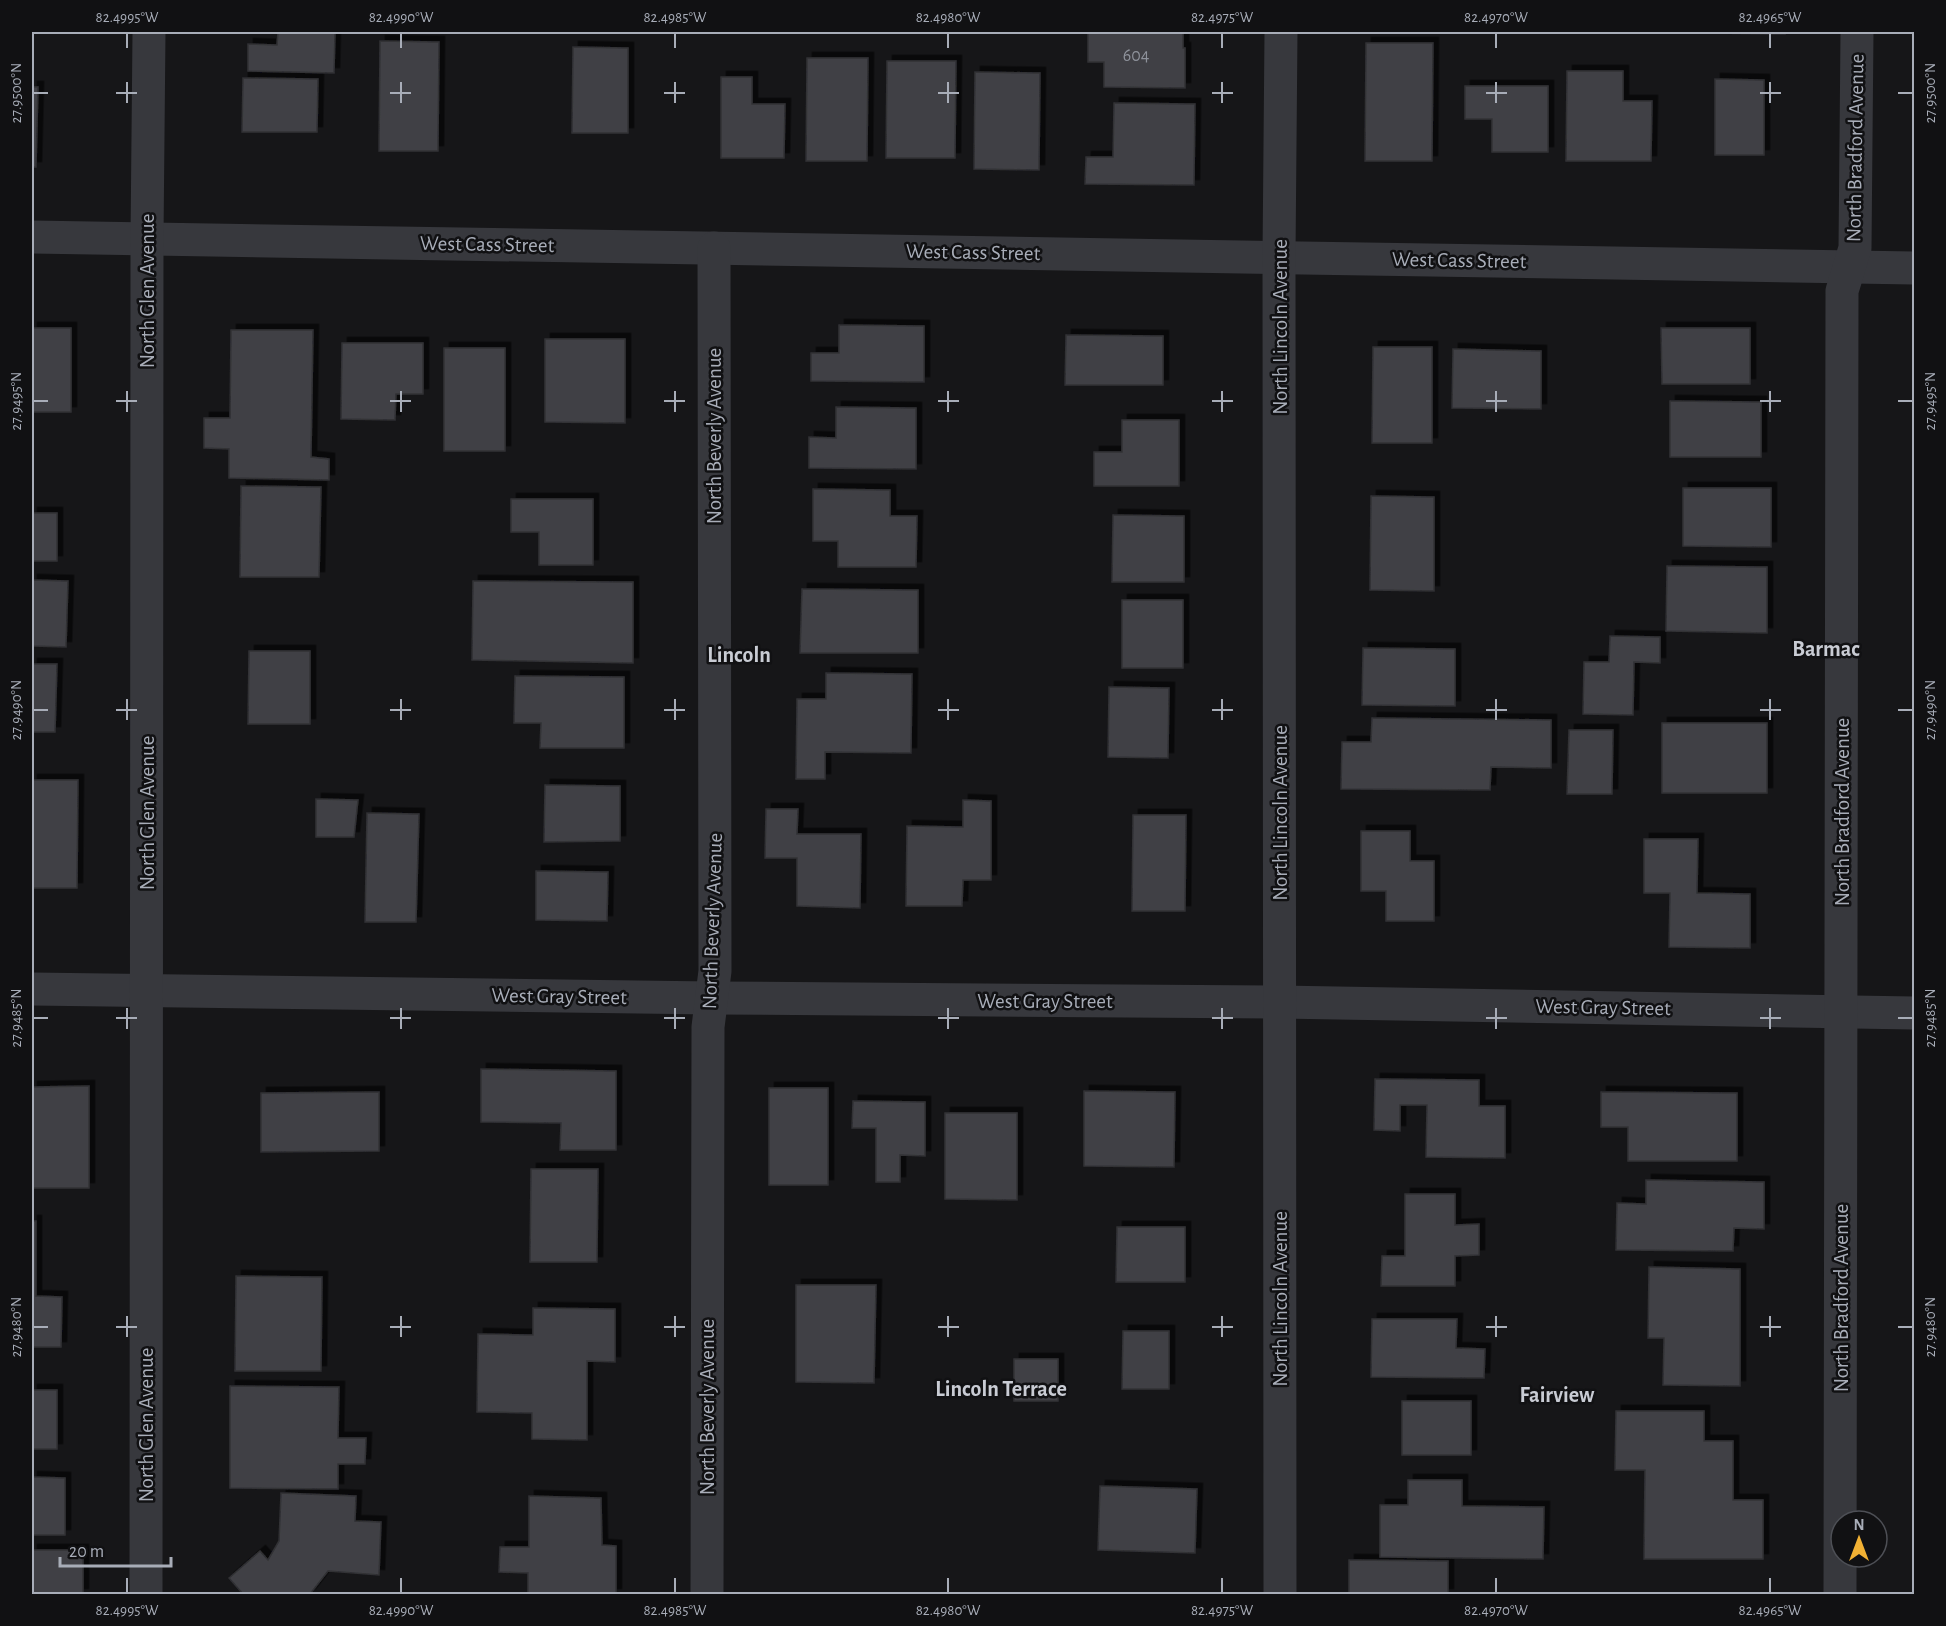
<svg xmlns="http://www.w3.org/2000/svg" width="1946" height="1626" font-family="'Alegreya Sans',sans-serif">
<defs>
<filter id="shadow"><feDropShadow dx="5.5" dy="-5.5" stdDeviation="0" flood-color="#0009"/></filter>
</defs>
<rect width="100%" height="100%" fill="#161618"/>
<g fill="#404145" stroke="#303034" stroke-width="1.5" filter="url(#shadow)">
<path d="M278,32H335L334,73L248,71V44L277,45Z"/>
<path d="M1088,32H1183V48H1185V88L1104,87V62H1088Z"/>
<path d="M1709,32H1785V34L1709,33Z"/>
<path d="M380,41L439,42L438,151H379Z"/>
<path d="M1366,43H1433L1432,161H1365Z"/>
<path d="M573,47L628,48V133H572Z"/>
<path d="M807,58H868L867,161H806Z"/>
<path d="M887,61H956L955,158H886Z"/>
<path d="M1567,71H1623V101H1652L1651,161H1566Z"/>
<path d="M975,72L1040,73L1039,170L974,169Z"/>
<path d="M721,77H752V104H785L784,158H721Z"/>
<path d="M243,78L318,79L317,132H242Z"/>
<path d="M1715,79L1764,80V155H1715Z"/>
<path d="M1465,86H1548V152H1492V119H1465Z"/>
<path d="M32,87H38L36,167H32Z"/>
<path d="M1114,103L1195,104L1194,185L1085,184L1086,157H1113Z"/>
<path d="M839,325L924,326V382L811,381V353H839Z"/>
<rect x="32" y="328" width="39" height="84"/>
<path d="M1661,328H1750V384H1662Z"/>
<path d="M231,330H313L311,457L329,459V480L229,478V449L204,448V418H230Z"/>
<path d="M1066,335L1163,336V385H1065Z"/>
<path d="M545,339H625V423L545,422Z"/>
<path d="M342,343H423V394H396L395,420L341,419Z"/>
<path d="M1373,347H1432V443H1372Z"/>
<rect x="444" y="348" width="61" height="103"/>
<path d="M1453,349L1541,351V409L1452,408Z"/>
<path d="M1670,401L1761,402V457H1670Z"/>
<path d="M836,407L916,408V469L809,468V437L836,438Z"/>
<path d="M1122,420H1179V486H1094V452H1122Z"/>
<path d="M241,486L321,487L319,577H240Z"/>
<path d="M1683,488H1771V547L1683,546Z"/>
<path d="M813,489L890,490V516H917L916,567H838V541H813Z"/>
<path d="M1371,496L1434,497V591L1370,590Z"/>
<path d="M511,499H593V565H539V532H511Z"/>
<rect x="32" y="513" width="25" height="48"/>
<path d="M1113,515L1184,516V582H1112Z"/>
<path d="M1667,566L1767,567V633L1666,631Z"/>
<path d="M32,580L68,581L66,647L32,646Z"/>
<path d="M473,581L633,582V663L472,660Z"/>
<path d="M802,589L918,590V653H800Z"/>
<rect x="1122" y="600" width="61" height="68"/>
<path d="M1610,636L1660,637V663L1634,662L1633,715L1583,714L1584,662H1609Z"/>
<path d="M1363,648L1455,649V706L1362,705Z"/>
<path d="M249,651H310V724H248Z"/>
<path d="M32,664H57L55,732H32Z"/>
<path d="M826,673L912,674L911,753L825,752V779H796L797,699H826Z"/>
<path d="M515,676L624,677V748H540L541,723H514Z"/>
<path d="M1109,687L1169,688L1168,758L1108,757Z"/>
<path d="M1372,718L1551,720V768L1491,767L1490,790L1341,789L1342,742H1371Z"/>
<rect x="1662" y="723" width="105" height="70"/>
<path d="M1569,730H1613L1612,794H1567Z"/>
<path d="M32,780H78L77,888H32Z"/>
<path d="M545,785L620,786V841L544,842Z"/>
<path d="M316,799L358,800L354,837H316Z"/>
<path d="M963,800L991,801V880H963L962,906H906L907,826L963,827Z"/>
<path d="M766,809H798L797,834H861L860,908L797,906V858H765Z"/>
<path d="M367,813L419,814L416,922H365Z"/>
<path d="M1133,815H1186L1185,911H1132Z"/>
<path d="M1361,831H1410V861H1434V921H1386V891H1361Z"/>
<path d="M1644,839H1698L1697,893L1750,894V948L1669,947L1670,893H1644Z"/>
<path d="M536,871L608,872L607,921L536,920Z"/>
<path d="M481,1069L616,1071V1150H560L561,1123L481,1122Z"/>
<path d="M1375,1079L1479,1080V1106H1505V1158L1426,1157L1427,1105H1400V1131L1374,1130Z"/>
<path d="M89,1086V1188H32V1087Z"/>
<rect x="769" y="1088" width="59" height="97"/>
<path d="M1084,1091L1175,1092L1174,1167L1084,1166Z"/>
<path d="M379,1092V1151L261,1152V1093Z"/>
<path d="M1601,1092L1737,1093V1161H1628V1127H1601Z"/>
<path d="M853,1101L925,1102V1156L900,1155V1182H876V1128H852Z"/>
<path d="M945,1113H1017V1200L945,1199Z"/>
<path d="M531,1169H598L597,1262H530Z"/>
<path d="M1646,1180L1764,1182V1229L1734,1228L1733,1251L1616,1250L1617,1203L1646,1204Z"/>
<path d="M1405,1194H1455V1225L1479,1224V1255L1455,1256V1286H1381L1382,1256H1405Z"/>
<path d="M32,1221H36V1296L62,1297L61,1347H32Z"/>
<path d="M1117,1227H1185V1282H1116Z"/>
<path d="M1649,1267L1740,1269V1386L1663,1385L1664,1338H1648Z"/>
<path d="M236,1276L322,1277L321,1371H235Z"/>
<path d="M796,1285H876L874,1383L796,1382Z"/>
<path d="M533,1308L615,1309V1362L587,1361V1440L532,1439V1413L477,1412L478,1334L533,1335Z"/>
<path d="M1372,1319H1457L1456,1348L1485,1349L1484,1378L1371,1377Z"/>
<path d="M1123,1331H1169V1389H1122Z"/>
<rect x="1014" y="1359" width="44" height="42"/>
<path d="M230,1386L339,1387L338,1438H366L365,1464H338V1489L230,1488Z"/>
<rect x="32" y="1390" width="25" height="59"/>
<rect x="1402" y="1401" width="69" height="54"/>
<path d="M1616,1411H1704V1441H1733V1500H1763V1559H1644L1645,1470H1615Z"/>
<path d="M32,1477L65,1478V1535H32Z"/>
<path d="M1408,1480H1462V1506L1544,1507L1543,1559L1380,1557V1505H1408Z"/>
<path d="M1100,1486L1197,1489L1195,1553L1098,1550Z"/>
<path d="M281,1493L356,1496L355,1521L381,1522L379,1575L328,1571L310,1594H243L229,1578L260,1551L268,1560L279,1541Z"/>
<path d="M529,1496L601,1498L602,1545L616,1546V1594H528V1573L499,1572L500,1547H529Z"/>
<rect x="32" y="1550" width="51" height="44"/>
<path d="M1349,1560L1448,1561V1594H1349Z"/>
</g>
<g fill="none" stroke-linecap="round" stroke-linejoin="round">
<g stroke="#37383d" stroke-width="33">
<path d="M32,237L1914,268"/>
<path d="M32,989L712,998L1280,1002L1914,1013"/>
<path d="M146,1594L147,238L149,32"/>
<path d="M707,1594L708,1027L715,971L714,248"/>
<path d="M1280,1594L1279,256L1281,32"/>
<path d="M1840,1594L1842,291L1855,248L1857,32"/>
</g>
</g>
<path fill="none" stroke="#a8adb8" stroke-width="2" d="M127,33V48M401,33V48M675,33V48M948,33V48M1222,33V48M1496,33V48M1770,33V48M127,82V103M401,82V103M675,82V103M948,82V103M1222,82V103M1496,82V103M1770,82V103M33,93H48M116,93H137M390,93H411M664,93H685M938,93H959M1212,93H1233M1486,93H1507M1760,93H1781M1898,93H1913M127,391V412M401,391V412M675,391V412M948,391V412M1222,391V412M1496,391V412M1770,391V412M33,401H48M116,401H137M390,401H411M664,401H685M938,401H959M1212,401H1233M1486,401H1507M1760,401H1781M1898,401H1913M127,699V720M401,699V720M675,699V720M948,699V720M1222,699V720M1496,699V720M1770,699V720M33,710H48M116,710H137M390,710H411M664,710H685M938,710H959M1212,710H1233M1486,710H1507M1760,710H1781M1898,710H1913M127,1008V1029M401,1008V1029M675,1008V1029M948,1008V1029M1222,1008V1029M1496,1008V1029M1770,1008V1029M33,1018H48M116,1018H137M390,1018H411M664,1018H685M938,1018H959M1212,1018H1233M1486,1018H1507M1760,1018H1781M1898,1018H1913M127,1316V1337M401,1316V1337M675,1316V1337M948,1316V1337M1222,1316V1337M1496,1316V1337M1770,1316V1337M33,1327H48M116,1327H137M390,1327H411M664,1327H685M938,1327H959M1212,1327H1233M1486,1327H1507M1760,1327H1781M1898,1327H1913M127,1578V1593M401,1578V1593M675,1578V1593M948,1578V1593M1222,1578V1593M1496,1578V1593M1770,1578V1593"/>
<g text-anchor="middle" stroke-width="5" stroke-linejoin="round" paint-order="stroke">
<g font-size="18" fill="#8e929b">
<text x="1136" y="61">604</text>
</g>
<g font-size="21" fill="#a8adb8" stroke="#111113">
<text transform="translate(1855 148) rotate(-89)" y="7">North Bradford Avenue</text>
<text transform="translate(487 244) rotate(1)" y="7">West Cass Street</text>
<text transform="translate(973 252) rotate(1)" y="7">West Cass Street</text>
<text transform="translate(1459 260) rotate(1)" y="7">West Cass Street</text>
<text transform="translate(147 291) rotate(-90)" y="7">North Glen Avenue</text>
<text transform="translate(1280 327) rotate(-90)" y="7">North Lincoln Avenue</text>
<text transform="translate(714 436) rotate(-90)" y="7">North Beverly Avenue</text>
<text transform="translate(1842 812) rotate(-90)" y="7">North Bradford Avenue</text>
<text transform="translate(147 813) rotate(-90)" y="7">North Glen Avenue</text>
<text transform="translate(1280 813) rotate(-90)" y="7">North Lincoln Avenue</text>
<text transform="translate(712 921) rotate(-88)" y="7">North Beverly Avenue</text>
<text transform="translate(559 996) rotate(1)" y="7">West Gray Street</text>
<text x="1045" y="1008">West Gray Street</text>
<text transform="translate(1603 1007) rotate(1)" y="7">West Gray Street</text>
<text transform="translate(1841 1298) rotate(-90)" y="7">North Bradford Avenue</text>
<text transform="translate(1280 1299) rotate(-90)" y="7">North Lincoln Avenue</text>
<text transform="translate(707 1407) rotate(-90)" y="7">North Beverly Avenue</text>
<text transform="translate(146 1425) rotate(-90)" y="7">North Glen Avenue</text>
</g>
<g font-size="22" font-weight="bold" fill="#c9ccd4" stroke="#111113">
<text x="1826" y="656">Barmac</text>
<text x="739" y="662">Lincoln</text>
<text x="1001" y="1396">Lincoln Terrace</text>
<text x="1557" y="1402">Fairview</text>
</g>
</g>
<rect width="1946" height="1626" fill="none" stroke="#111113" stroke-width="66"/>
<g transform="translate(1859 1539)"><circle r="28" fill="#111113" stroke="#4d4f55" stroke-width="1.5"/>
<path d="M0-4.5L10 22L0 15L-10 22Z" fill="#f2b134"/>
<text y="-9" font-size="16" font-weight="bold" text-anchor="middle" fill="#a8adb8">N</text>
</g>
<path d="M60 1557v9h111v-9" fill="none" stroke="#a8adb8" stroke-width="3"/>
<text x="69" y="1557" font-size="18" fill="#a8adb8" stroke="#111113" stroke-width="4.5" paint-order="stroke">20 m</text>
<rect x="33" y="33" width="1880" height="1560" fill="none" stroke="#a8adb8" stroke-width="2"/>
<g font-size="15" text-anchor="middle" fill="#a8adb8">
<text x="127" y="22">82.4995°W</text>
<text x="401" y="22">82.4990°W</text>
<text x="675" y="22">82.4985°W</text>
<text x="948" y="22">82.4980°W</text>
<text x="1222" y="22">82.4975°W</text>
<text x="1496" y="22">82.4970°W</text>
<text x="1770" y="22">82.4965°W</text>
<text transform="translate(16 93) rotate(-90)" y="5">27.9500°N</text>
<text transform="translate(1930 93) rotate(-90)" y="5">27.9500°N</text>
<text transform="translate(16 401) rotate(-90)" y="5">27.9495°N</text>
<text transform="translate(1930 401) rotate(-90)" y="5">27.9495°N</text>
<text transform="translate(16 710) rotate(-90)" y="5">27.9490°N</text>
<text transform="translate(1930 710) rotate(-90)" y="5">27.9490°N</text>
<text transform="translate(16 1018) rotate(-90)" y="5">27.9485°N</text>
<text transform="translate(1930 1018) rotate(-90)" y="5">27.9485°N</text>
<text transform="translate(16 1327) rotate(-90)" y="5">27.9480°N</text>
<text transform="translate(1930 1327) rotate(-90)" y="5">27.9480°N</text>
<text x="127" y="1615">82.4995°W</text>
<text x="401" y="1615">82.4990°W</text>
<text x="675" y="1615">82.4985°W</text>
<text x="948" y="1615">82.4980°W</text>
<text x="1222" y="1615">82.4975°W</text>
<text x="1496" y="1615">82.4970°W</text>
<text x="1770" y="1615">82.4965°W</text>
</g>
</svg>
